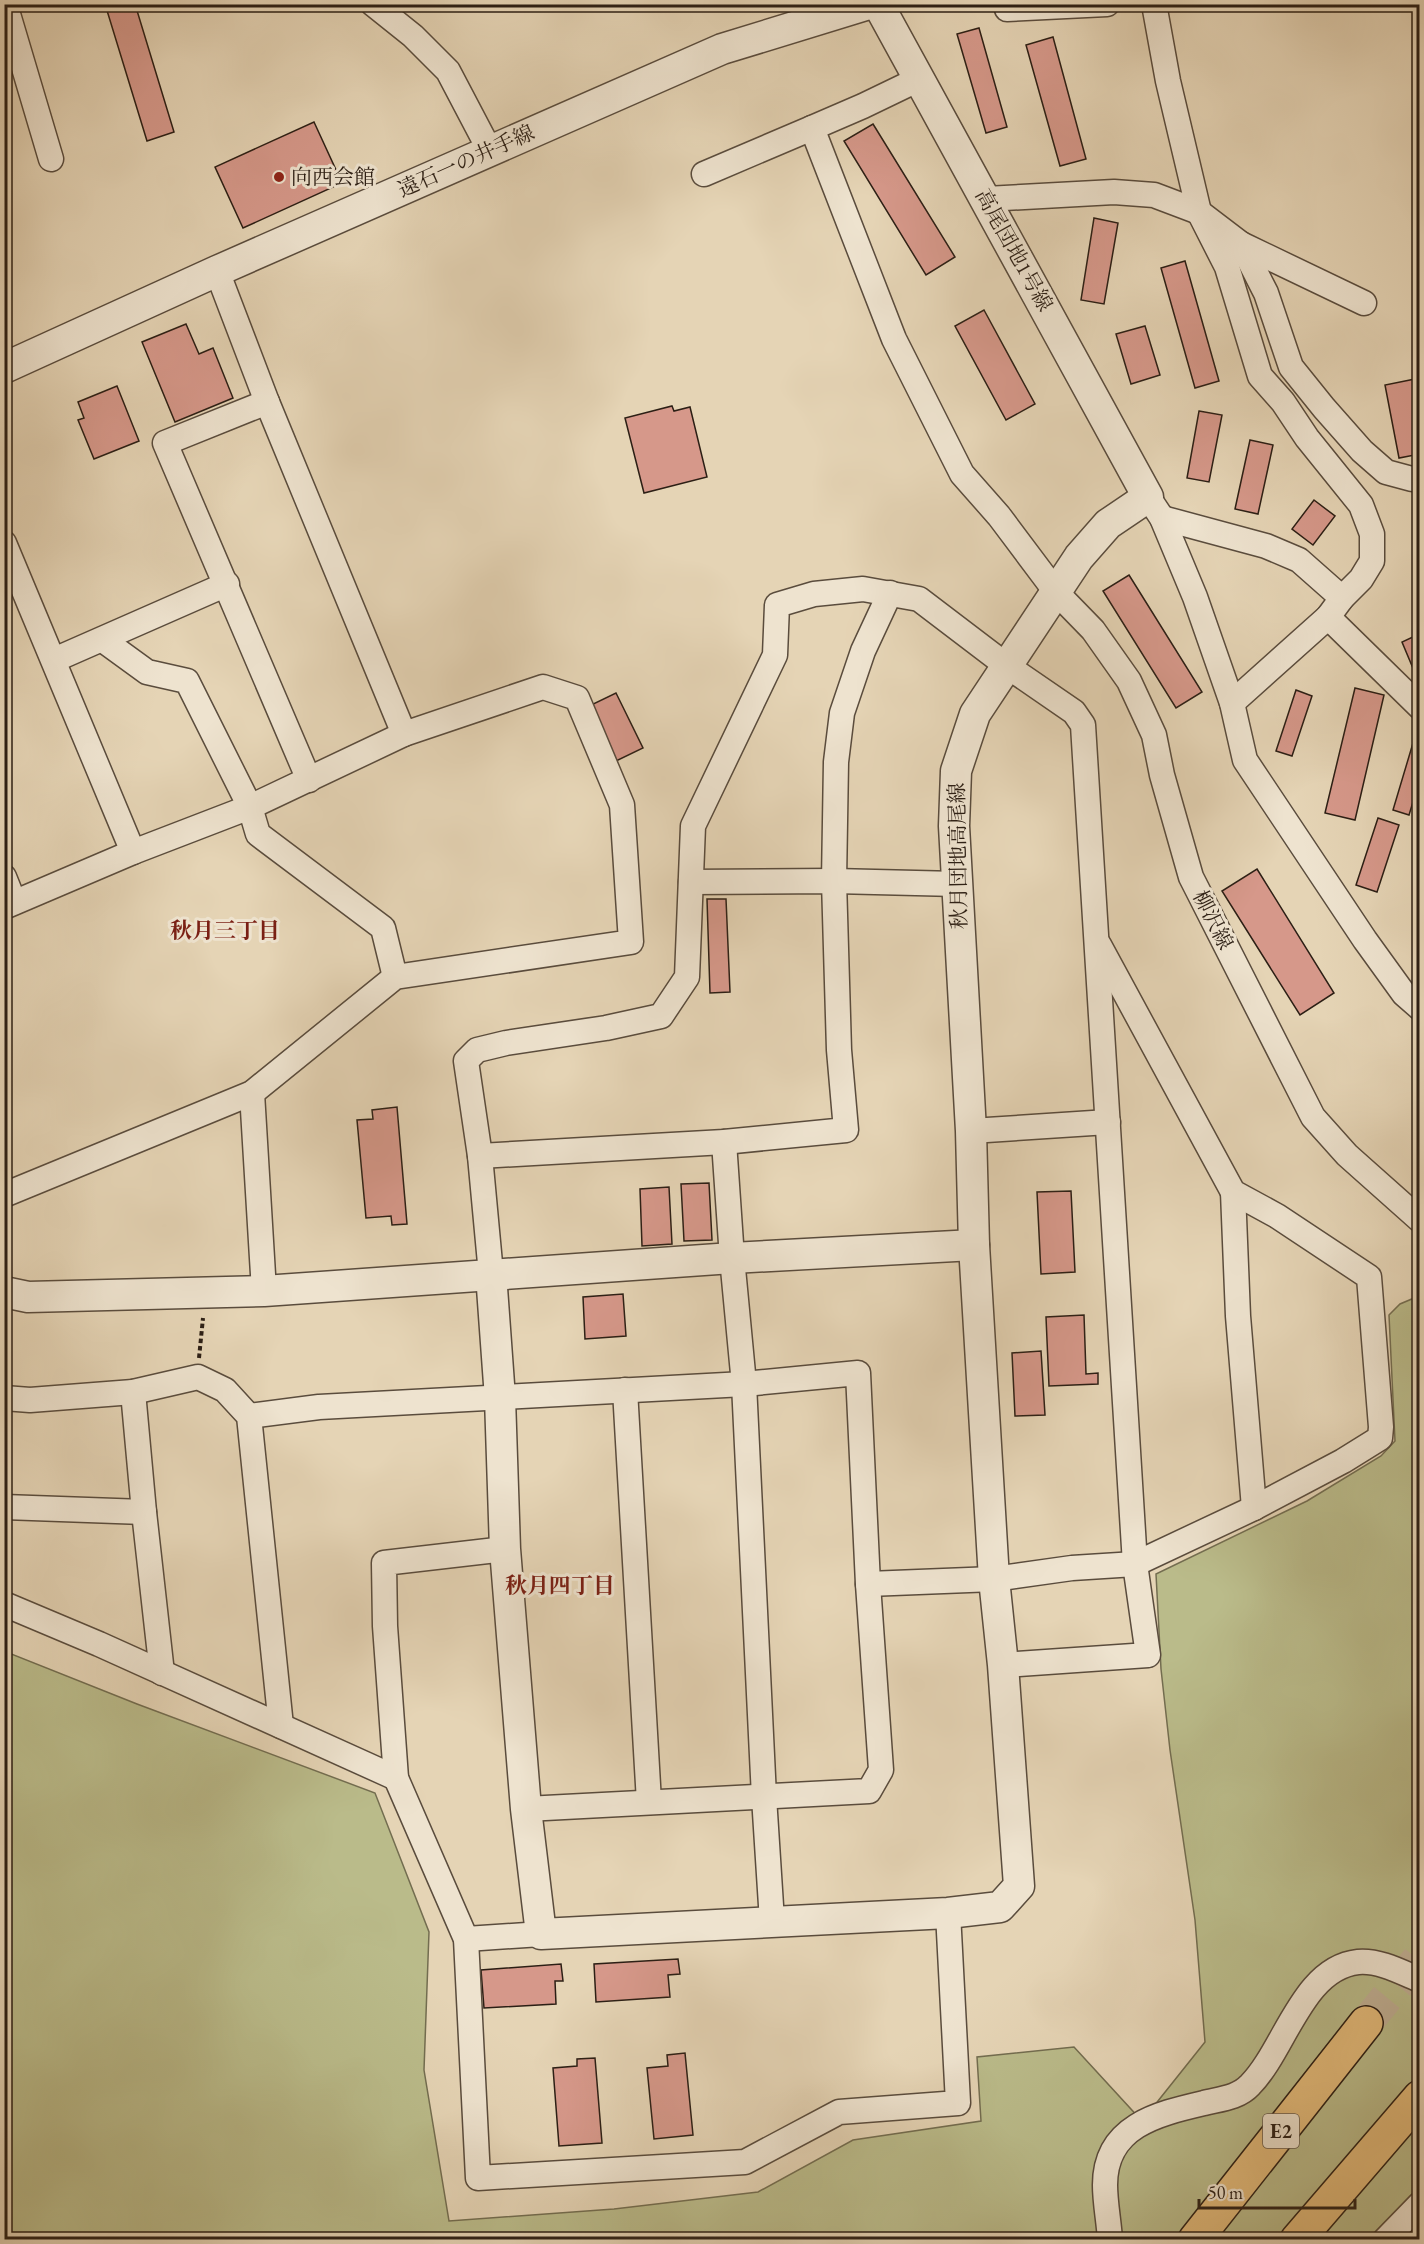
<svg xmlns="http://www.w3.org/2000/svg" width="1424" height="2244" font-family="'EB Garamond','Noto Serif JP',serif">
<rect width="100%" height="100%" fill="#e5d4b5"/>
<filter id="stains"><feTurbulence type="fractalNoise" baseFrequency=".00333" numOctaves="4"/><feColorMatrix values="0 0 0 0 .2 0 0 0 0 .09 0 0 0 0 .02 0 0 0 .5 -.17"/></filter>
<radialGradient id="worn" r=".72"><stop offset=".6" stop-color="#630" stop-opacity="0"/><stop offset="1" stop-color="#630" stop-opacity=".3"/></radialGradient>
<path fill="#babb8a" stroke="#736d50" stroke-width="1.5" d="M1419,1296V2239H5L4,1651L137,1704L375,1793L429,1932L424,2070L449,2221L614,2209L758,2192L853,2140L981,2121L977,2057L1074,2047L1142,2121L1205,2042L1195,1920L1170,1750L1161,1669L1156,1574L1307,1501L1381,1456L1395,1441L1389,1315L1400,1304Z"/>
<g fill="#d6988a" stroke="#2c1f15" stroke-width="1.5">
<path d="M105,4H135L174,132L147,141Z"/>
<path d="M979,28L1007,127L986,133L957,34Z"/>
<path d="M1053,37L1086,159L1060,166L1026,45Z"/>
<path d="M314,122L342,183L243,228L215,167Z"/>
<path d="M873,124L955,257L926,275L844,141Z"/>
<path d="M1094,218L1118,223L1104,304L1081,300Z"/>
<path d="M1185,261L1219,381L1195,388L1161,268Z"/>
<path d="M984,310L1035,404L1006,420L955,326Z"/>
<path d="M186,324L199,354L213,348L233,398L175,422L142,342Z"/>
<path d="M1145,326L1160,375L1131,384L1116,334Z"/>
<path d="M1420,378V454L1399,458L1385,385Z"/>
<path d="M117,386L139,441L94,459L78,420L84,418L78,402Z"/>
<path d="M672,406L674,411L690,407L707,477L644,493L625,418Z"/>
<path d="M1199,411L1222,415L1209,482L1187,478Z"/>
<path d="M1250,440L1273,445L1258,514L1235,509Z"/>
<path d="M1314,500L1335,516L1313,545L1292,529Z"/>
<path d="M1129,575L1202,692L1176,708L1103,591Z"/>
<path d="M1417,635L1420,641V685L1402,642Z"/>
<path d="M1355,688L1384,695L1355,820L1325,813Z"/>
<path d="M1296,690L1312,696L1292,756L1276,751Z"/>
<path d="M616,693L643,748L616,761L589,706Z"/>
<path d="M1413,743L1420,745V779L1409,815L1393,810Z"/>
<path d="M1378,818L1399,825L1377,892L1356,885Z"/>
<path d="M1257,869L1334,993L1300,1015L1222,891Z"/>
<path d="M707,899H726L730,992L710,993Z"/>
<path d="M397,1107L407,1224L392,1225L391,1216L366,1218L357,1120L373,1119L372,1110Z"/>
<path d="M709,1183L712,1240L684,1241L681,1184Z"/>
<path d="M669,1187L672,1244L642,1246L640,1189Z"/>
<path d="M1071,1191L1075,1272L1041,1274L1037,1192Z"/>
<path d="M623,1294L626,1336L585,1339L583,1297Z"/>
<path d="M1084,1315L1086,1374L1098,1373V1384L1049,1386L1046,1317Z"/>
<path d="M1041,1351L1045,1415L1015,1416L1012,1353Z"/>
<path d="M678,1959L680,1974L668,1975L670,1997L596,2002L594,1964Z"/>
<path d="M561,1964L563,1981H555L556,2004L484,2008L481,1970Z"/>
<path d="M685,2053L693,2135L654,2139L647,2068L668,2066L667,2055Z"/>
<path d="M595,2058L602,2143L559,2146L553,2068L577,2066V2059Z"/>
</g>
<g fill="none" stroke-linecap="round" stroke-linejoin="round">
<path stroke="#c0b095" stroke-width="33" stroke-dasharray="33 16" stroke-linecap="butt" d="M1366,2023L1420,1957"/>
<defs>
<g id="minor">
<path d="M5,4L51,159"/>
<path d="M373,4L413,36L448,71L490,151"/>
<path d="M1006,4L1007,9L1107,4"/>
<path d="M1154,4L1168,81L1199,212L1227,267L1260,376L1283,402L1307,438L1361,505L1372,534V561L1361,579L1342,598L1328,617L1232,703"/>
<path d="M919,79L863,106L812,128L894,339L962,474L999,516L1056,592L1093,630L1129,681L1154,735L1162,775L1191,877L1313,1117L1347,1155L1420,1220"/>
<path d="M704,174L812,128"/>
<path d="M986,199L1114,192L1154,195L1199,212L1241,244L1266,293L1291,367L1324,408L1362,451L1386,472L1412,479L1420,477"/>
<path d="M1241,244L1364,303"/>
<path d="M217,271L267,402L404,734"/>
<path d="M267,402L165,443L309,780"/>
<path d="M1148,497L1162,518L1195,597L1232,703L1245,760L1365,940L1404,994L1420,1008"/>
<path d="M1162,518L1266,546L1299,560L1342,598"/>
<path d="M4,543L133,852"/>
<path d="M1328,617L1420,707"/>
<path d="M103,640L147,672L187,681L250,807L258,834L383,928L395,977"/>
<path d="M54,660L227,584"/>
<path d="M4,877L14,902"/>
<path d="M691,882L834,881L957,884"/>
<path d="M4,907L133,852L250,807L404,734L543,687L577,698L622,805L631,942L395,977L252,1093L4,1195"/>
<path d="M252,1093L264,1291"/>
<path d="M971,1131L1108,1122"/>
<path d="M724,1142L732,1258L744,1384L764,1797L772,1921"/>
<path d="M480,1156L724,1142L846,1130L839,1050L834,881L836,762L842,713L863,651L890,593"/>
<path d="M1233,1192L1238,1316L1254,1508"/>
<path d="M491,1274L480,1156L466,1061L477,1050L506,1043L606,1028L661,1016L687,977L693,826L775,655L777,605L814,594L863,589L919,599L1007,666L1074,712L1083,725L1135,1564L1148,1655L1003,1665"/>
<path d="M625,1390L649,1802"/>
<path d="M133,1392L144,1512L162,1673"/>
<path d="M4,1398L30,1400L133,1392L198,1377L225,1390L249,1416L281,1726"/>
<path d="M249,1416L319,1407L744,1384L858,1373L868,1584L881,1770L869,1791L526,1809"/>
<path d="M4,1507L144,1512"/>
<path d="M505,1549L384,1563L385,1626L396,1778L466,1939L478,2178L745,2162L839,2112L958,2103L948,1913"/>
<path d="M868,1584L994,1579L1072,1568L1135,1564L1254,1508L1343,1461L1380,1438L1381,1427L1369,1277L1277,1216L1233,1192L1099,945"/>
<path d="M4,1604L99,1644L396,1778"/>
<path d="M466,1939L541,1934"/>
<path d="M1110,2240C1109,2222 1105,2203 1105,2185C1105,2126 1157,2114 1204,2103C1220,2099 1238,2098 1250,2085C1285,2050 1302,1968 1358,1962C1379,1960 1401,1972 1420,1980"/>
<path d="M1385,2240L1420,2204"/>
</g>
<g id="tertiary">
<path d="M4,368L217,271L722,49L869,4"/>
<path d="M491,1274L500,1398L505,1549L526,1809L541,1934L948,1913L1000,1907L1019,1886L1003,1665L994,1579L974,1245L971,1131L954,826L956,771L975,714L1079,557L1108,524L1148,497L878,4"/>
<path d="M4,1292L28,1297L264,1291L732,1258L974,1245"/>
</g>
<g id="motorway">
<path d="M1195,2240L1366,2023"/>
<path d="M1297,2240L1420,2097"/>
</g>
</defs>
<use href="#minor" stroke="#5a4c3d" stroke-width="27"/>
<use href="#tertiary" stroke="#5a4c3d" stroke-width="33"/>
<use href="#motorway" stroke="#2c1f15" stroke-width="36"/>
<path stroke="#2c1f15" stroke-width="4" stroke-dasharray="4.5 3" stroke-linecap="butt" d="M199,1358L203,1318"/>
<use href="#minor" stroke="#eee3cf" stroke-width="24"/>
<use href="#tertiary" stroke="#eee3cf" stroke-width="30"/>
<use href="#motorway" stroke="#e2ba7a" stroke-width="33"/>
</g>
<circle fill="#8f2418" stroke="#eee3cf" stroke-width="2" cx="279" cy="177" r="6"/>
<g text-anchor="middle" stroke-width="6" stroke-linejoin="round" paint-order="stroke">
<rect fill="#eee3cf" stroke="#665a4d" stroke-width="1.5" x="1263" y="2114" width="36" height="34" rx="4.5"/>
<g font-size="20" font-weight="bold" fill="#2c1f15">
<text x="1281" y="2138">E2</text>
</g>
<g font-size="21" fill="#2c1f15" stroke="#eee3cf">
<text transform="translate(466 161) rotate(-24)" y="7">遠石一の井手線</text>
<text transform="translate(1014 250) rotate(61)" y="7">高尾団地1号線</text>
<text transform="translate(958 856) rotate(-91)" y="7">秋月団地高尾線</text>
<text transform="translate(1213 920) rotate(63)" y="7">柳沢線</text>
</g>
<g font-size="21" fill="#2c1f15" stroke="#eee3cf" text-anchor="start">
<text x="291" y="184">向西会館</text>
</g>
<g font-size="22" font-weight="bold" fill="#7a1f14" stroke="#eee3cf">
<text x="225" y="938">秋月三丁目</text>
<text x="560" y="1593">秋月四丁目</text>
</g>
</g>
<rect width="1424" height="2244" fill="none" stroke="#e5d4b5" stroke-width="24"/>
<rect x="6" y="6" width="1412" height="2232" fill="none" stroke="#2c1f15" stroke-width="3"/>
<rect x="12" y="12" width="1400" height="2220" fill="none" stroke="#2c1f15" stroke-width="1.5"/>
<path d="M1199 2199v9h156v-9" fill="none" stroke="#2c1f15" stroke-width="3"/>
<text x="1208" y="2199" font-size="18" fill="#2c1f15" stroke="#eee3cf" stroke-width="4.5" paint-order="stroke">50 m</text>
<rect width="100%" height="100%" filter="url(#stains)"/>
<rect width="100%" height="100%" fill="url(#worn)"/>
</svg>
